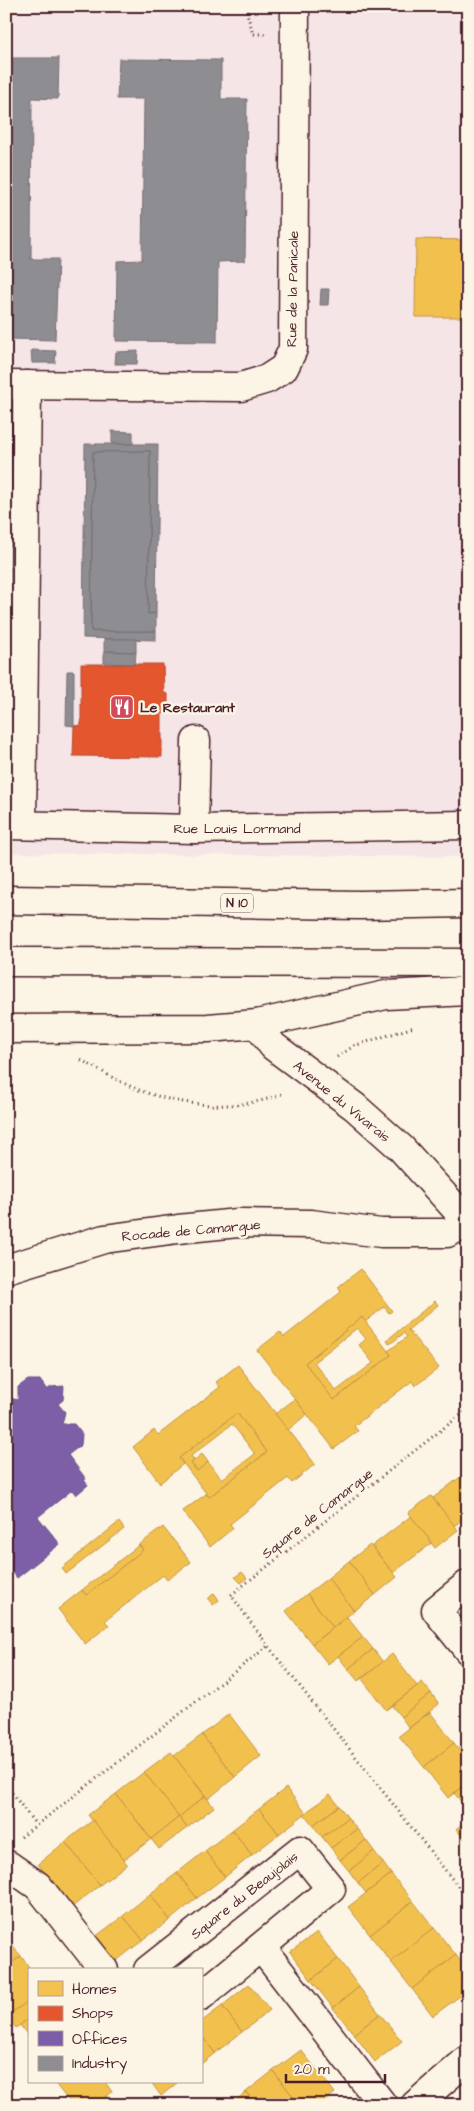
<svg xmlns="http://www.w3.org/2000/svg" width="474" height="2111" font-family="'Architects Daughter',sans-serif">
<rect width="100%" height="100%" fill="#fcf5e5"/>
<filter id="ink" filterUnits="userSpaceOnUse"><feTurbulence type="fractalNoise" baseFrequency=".02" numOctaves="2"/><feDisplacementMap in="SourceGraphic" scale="10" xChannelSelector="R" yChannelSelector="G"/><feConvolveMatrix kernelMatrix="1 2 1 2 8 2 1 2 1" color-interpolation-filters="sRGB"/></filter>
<g filter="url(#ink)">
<path fill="#f5e5e7" d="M6,11L468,14V857L6,853Z"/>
<g fill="#f2c14e" stroke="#c09044" fill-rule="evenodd">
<path d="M416,239L468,240V317H415Z"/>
<path d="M361,1269L392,1311L389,1313L384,1307L365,1322L362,1317L305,1363L334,1400L391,1355L388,1351L407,1337L404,1333L390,1344L387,1340L435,1301L438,1305L408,1330L439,1368L415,1386L412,1381L354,1426L358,1431L334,1449L257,1350L280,1332L284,1337L341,1292L338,1287Z"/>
<path d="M362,1317L391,1355L334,1400L305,1363ZM357,1328L366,1339L359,1345L373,1363L336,1391L314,1362Z"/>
<path d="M238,1365L315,1464L292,1483L288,1478L230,1524L233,1528L210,1547L183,1511L206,1494L209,1497L267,1452L237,1413L179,1458L183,1464L160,1483L133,1447L154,1430L158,1435L220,1387L216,1382Z"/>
<path d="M295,1399L307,1414L288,1430L275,1414Z"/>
<path d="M237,1413L267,1452L209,1497L179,1458ZM232,1424L255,1454L222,1479L208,1462L197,1471L191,1463L194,1460L191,1456Z"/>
<path d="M202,1454L208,1462L197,1471L191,1463Z"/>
<path d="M468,1471V1515L454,1526L433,1498Z"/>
<path d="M431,1496L458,1530L435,1548L408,1513Z"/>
<path d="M411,1516L432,1543L393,1573L372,1546Z"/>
<path d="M119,1522L124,1529L66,1574L62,1568Z"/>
<path d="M163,1527L191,1562L167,1580L163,1575L105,1621L109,1625L85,1644L58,1609L82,1590L86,1595L143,1550L139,1545Z"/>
<path d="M139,1545L143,1550L86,1595L82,1590Z"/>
<path d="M370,1545L397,1577L375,1595L349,1561Z"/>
<path d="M349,1561L375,1595L354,1611L328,1578Z"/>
<path d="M242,1572L247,1578L241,1583L235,1577Z"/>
<path d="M328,1578L354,1611L333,1627L307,1594Z"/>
<path d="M214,1593L219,1600L213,1605L208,1599Z"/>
<path d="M307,1594L333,1627L312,1644L286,1611Z"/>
<path d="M347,1617L363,1637L328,1664L312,1644Z"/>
<path d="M363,1637L373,1649L348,1669L338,1656Z"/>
<path d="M373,1649L383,1662L358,1681L348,1669Z"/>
<path d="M392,1654L417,1686L386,1710L362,1679Z"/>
<path d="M422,1682L431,1693L401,1717L392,1706Z"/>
<path d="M431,1693L439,1704L409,1728L401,1717Z"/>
<path d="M430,1712L454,1743L424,1767L399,1736Z"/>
<path d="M229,1714L261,1756L235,1777L202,1735Z"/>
<path d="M202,1735L235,1777L208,1799L174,1756Z"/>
<path d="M454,1743L468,1760V1782L448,1798L424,1767Z"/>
<path d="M171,1752L205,1796L179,1817L144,1772Z"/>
<path d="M144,1772L179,1817L151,1839L116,1794Z"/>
<path d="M468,1782V1801L463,1804L454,1793Z"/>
<path d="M286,1788L306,1813L279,1834L259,1809Z"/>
<path d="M116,1794L151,1839L124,1860L88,1815Z"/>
<path d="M330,1794L339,1806L313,1825L304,1814Z"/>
<path d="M205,1796L214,1807L187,1828L179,1817Z"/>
<path d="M339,1806L348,1818L322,1837L313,1825Z"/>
<path d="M259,1809L279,1834L252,1855L232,1830Z"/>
<path d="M179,1817L187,1828L159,1849L151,1839Z"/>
<path d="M348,1818L357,1829L331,1848L322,1837Z"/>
<path d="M468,1819V1844L456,1829Z"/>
<path d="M93,1820L127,1864L100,1885L65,1842Z"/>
<path d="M357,1829L366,1840L340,1860L331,1848Z"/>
<path d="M232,1830L252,1855L225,1877L205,1851Z"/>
<path d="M366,1840L374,1851L349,1871L340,1860Z"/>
<path d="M65,1842L100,1885L72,1907L38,1864Z"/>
<path d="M205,1851L225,1877L197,1898L177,1873Z"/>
<path d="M374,1851L383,1863L358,1883L349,1871Z"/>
<path d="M383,1863L391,1874L366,1893L358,1883Z"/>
<path d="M177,1873L197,1898L170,1920L150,1894Z"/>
<path d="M391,1874L413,1901L370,1935L348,1907Z"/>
<path d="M150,1894L170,1920L143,1940L123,1916Z"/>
<path d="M413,1901L434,1928L391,1962L370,1935Z"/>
<path d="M123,1916L143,1940L115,1962L95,1937Z"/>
<path d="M434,1928L456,1955L412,1989L391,1962Z"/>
<path d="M317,1932L338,1959L311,1980L290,1952Z"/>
<path d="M6,1938L21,1956L6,1967Z"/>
<path d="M456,1955L468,1971V1990L433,2016L412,1989Z"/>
<path d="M21,1956L31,1970H29V2001L14,2012L6,2001V1967Z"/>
<path d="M338,1959L359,1987L333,2008L311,1980Z"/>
<path d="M249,1984L270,2010L242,2032L222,2006Z"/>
<path d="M359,1987L380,2014L354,2034L333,2008Z"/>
<path d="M29,2001V2018L16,2028L6,2016Z"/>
<path d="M222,2006L242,2032L215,2053L201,2035V2022Z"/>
<path d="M380,2014L402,2041L375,2062L354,2034Z"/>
<path d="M29,2018V2037L20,2025Z"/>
<path d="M201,2035L215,2053L201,2064Z"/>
<path d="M301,2050L335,2093L320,2105H300L273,2071Z"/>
<path d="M273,2071L300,2105H256L246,2092Z"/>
<path d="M60,2082H105L112,2092L96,2105H72L56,2085Z"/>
<path d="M151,2082H178L161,2096Z"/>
<path d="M246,2092L256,2105H230Z"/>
</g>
<path fill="#e4572e" stroke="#b6462d" d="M81,664H163L164,693L168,694V714L162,713V757L73,756L74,726L81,725Z"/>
<path fill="#7b5ea7" stroke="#6c4b82" d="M28,1380H40L47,1390L51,1387L64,1386L63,1400L58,1404L65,1412L62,1424H74L82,1434L81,1445L68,1455L86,1479L84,1480L88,1485L76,1495L72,1490L38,1517L60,1544L17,1578L12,1571L6,1575V1397L18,1400V1387Z"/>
<g fill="#8d8d92" stroke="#796c73">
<path d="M6,58H59L58,99L32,98L31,259H58L55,340L6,339Z"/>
<path d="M119,59L221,60V99H247L245,261L218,262L217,342L116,341L117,261L142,260L144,99H117Z"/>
<path d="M321,289H329L328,305H320Z"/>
<path d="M31,350L56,351L55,363H32Z"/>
<path d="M138,351L137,364H115L116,352Z"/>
<path d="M112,431L133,432V444H112Z"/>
<path d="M85,444H158L156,613L148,614L150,451L93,452L91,631H156V640L83,638Z"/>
<path d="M150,451L148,614L156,613V631H91L93,452Z"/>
<path d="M104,639H136V652L104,651Z"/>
<path d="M104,651L136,652L135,664L104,663Z"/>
<path d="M67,671H74V726L66,725Z"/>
</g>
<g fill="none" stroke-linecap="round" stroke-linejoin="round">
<defs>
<g id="minor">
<path d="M6,385L241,387L267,379L284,368L293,349L295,6"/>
<path d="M6,825L194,829L468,825"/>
<path d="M22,825L27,385"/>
<path d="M194,829L196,741"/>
<path d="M257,1024L273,1046L355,1107L401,1148L468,1222"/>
<path d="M6,1269L104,1239L178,1229L238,1223L311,1224L381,1233H447L468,1223"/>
<path d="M468,1584L436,1610L468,1650"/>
<path d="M6,1866L8,1865L38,1886L104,1970"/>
<path d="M261,1947L383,2105"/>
<path d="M148,1970L300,1850L331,1889L201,1996"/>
<path d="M415,2105L468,2059"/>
</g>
<g id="major">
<path d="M6,900L360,905L468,903"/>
<path d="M6,962L468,963"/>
<path d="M6,1029L208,1028L257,1024L386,995L468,991"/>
</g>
</defs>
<use href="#minor" stroke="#4a1f2b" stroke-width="31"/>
<use href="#major" stroke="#4a1f2b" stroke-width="31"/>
<g stroke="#4a1f2b" stroke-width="3" stroke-dasharray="1 4" stroke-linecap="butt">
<path d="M245,6L253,34H265"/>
<path d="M337,1057L354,1046L414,1027"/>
<path d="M81,1060C100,1070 119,1082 139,1090C184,1107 240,1112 284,1093"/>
<path d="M468,1409L231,1595L268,1646L468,1899"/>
<path d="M6,1785L36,1825"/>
<path d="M21,1837L268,1646"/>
<path d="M462,1892L468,1887"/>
</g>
<use href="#minor" stroke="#fcf5e5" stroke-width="28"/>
<use href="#major" stroke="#fcf5e5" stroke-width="28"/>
</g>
</g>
<defs>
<symbol id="restaurant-square" viewBox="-11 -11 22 22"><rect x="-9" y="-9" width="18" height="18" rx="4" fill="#d1495b" stroke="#fcf5e5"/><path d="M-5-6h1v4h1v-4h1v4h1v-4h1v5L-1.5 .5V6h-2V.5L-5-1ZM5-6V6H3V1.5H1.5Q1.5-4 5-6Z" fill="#fff"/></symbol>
</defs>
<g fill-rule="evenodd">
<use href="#restaurant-square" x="108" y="693" width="28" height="28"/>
</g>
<g text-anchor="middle" stroke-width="5" stroke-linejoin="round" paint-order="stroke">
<rect fill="#fcf5e5" stroke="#7f5f63" stroke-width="1" x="221" y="893.5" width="32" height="19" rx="4"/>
<g font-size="12" font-weight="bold" fill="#4a1f2b">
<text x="237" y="907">N 10</text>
</g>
<g font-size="14" fill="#4a1f2b" stroke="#fcf5e5">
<text transform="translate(292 289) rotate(-89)" y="5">Rue de la Panicale</text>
<text x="237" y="833">Rue Louis Lormand</text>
<text transform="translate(342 1101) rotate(39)" y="5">Avenue du Vivarais</text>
<text transform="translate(191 1230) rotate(-5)" y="5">Rocade de Camargue</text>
<text transform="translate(317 1513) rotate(-38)" y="5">Square de Camargue</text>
<text transform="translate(244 1895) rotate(-38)" y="5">Square du Beaujolais</text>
</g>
<g font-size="14" font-weight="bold" fill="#4a1f2b" stroke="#fcf5e5" text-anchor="start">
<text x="140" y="712">Le Restaurant</text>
</g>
</g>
<rect width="474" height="2111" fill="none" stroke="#fcf5e5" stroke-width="25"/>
<rect x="12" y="12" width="449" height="2086" fill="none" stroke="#4a1f2b" stroke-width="2" filter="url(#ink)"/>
<rect x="28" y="1968" width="175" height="115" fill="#fcf5e5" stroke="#b59f9b"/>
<rect x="38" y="1981" width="25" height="15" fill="#f2c14e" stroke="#b59f9b"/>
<text x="72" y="1994" font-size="15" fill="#4a1f2b">Homes</text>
<rect x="38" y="2006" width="25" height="15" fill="#e4572e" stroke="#b59f9b"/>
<text x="72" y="2018" font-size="15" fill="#4a1f2b">Shops</text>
<rect x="38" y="2031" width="25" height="15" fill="#7b5ea7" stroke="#b59f9b"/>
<text x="72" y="2044" font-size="15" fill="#4a1f2b">Offices</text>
<rect x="38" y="2056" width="25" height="15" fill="#8d8d92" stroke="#b59f9b"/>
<text x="72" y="2068" font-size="15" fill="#4a1f2b">Industry</text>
<path d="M286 2074v8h99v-8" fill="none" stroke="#4a1f2b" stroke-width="2.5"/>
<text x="294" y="2074" font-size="15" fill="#4a1f2b" stroke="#fcf5e5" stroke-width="4" paint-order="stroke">20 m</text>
</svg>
